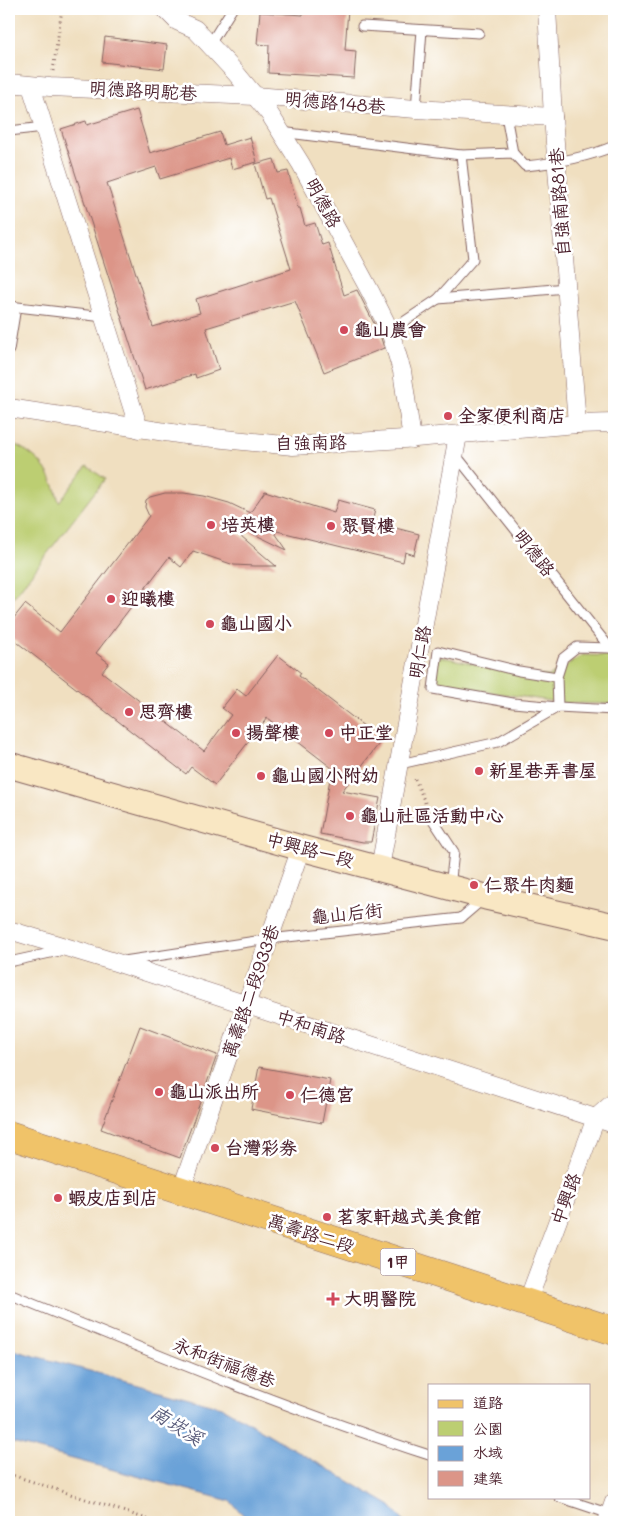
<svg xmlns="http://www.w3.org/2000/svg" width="623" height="1531" font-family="Mali,'LXGW WenKai TC',sans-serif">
<rect width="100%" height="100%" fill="#fff"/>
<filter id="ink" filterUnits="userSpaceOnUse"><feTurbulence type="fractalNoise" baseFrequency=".02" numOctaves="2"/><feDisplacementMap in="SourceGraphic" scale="10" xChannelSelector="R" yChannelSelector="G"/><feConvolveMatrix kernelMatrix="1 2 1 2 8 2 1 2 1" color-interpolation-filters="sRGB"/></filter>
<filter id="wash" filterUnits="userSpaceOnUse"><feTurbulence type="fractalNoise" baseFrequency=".0096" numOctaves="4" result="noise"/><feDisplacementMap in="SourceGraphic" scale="20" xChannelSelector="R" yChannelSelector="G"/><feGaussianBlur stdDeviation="1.12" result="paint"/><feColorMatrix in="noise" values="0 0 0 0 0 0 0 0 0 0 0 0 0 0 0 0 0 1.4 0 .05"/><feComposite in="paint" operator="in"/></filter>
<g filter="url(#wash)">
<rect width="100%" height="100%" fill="#f0dfc0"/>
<g fill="#bcce72" stroke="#83764e">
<path d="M9,442C39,455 51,470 59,502L87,466L105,479L9,603Z"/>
<path d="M583,655L614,656V704L564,703L429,683L438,656L526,675L550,676Z"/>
</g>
<path fill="#6aa2d8" stroke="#5a6082" d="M9,1349L222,1407L391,1506L404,1522H250L230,1501L9,1442Z"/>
<g id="blocks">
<g fill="#dc9588">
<path d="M303,9H348L345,50L356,51L354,78L268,73L269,45L257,44L260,12L303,15Z"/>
<path d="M105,37L167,45L164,69L102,62Z"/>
<path d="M137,110L150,153L220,132L224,145L250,137L257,162L232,169L229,158L160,179L156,167L107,183L153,327L200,313L196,299L291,269L269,198L265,199L255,164L274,159L278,173L288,171L298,208H300L305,226L315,223L322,245L328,243L344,295L357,290L380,335L384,348L324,372L295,301L206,328L219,370L196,378L195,374L145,390L61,129L86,121L87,125Z"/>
<path d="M265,491L334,513L338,500L375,510L372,522L419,534L414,555L405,552L403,562L273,530L287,550L229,522L227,524L276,566H254L234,565L193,551L181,567L169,557L96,653L109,663L102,672L204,751L231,715L222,708L237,689L246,696L278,655L301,673L299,676L382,740L342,791L380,798L371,842H363L320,834L332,768L267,718L215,785L191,767L186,774L9,636V624L25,604L60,632L149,516L145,507L146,500L150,497L165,493H184L204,496L229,503L250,513Z"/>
<path d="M140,1026L217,1055L180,1158L101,1129Z"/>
<path d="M259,1067L330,1080L322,1123L251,1109Z"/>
</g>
</g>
</g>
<g filter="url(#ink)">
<use href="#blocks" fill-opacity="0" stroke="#84625f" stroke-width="1"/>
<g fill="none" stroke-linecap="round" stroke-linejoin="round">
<defs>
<g id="lane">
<path d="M362,26L479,33"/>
<path d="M210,44L232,9"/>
<path d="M416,109L422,30"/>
<path d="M506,115L513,153"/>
<path d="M9,131L44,127"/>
<path d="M281,132L461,155L513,153L525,166C556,163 586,158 614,146"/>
<path d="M438,299L566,288"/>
<path d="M9,306L104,317"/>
<path d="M390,331L438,299L473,259L461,155"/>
<path d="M9,350L16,307"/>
<path d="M455,454L610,648L614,649"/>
<path d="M557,677L519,671L438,651L433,689L513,703L558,707L557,677L563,658L577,647L610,648"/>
<path d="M400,764L498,742L558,707L614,710"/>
<path d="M431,817L454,852L450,887"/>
<path d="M124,961L269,939L461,918L482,900"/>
<path d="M9,962L64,950"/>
<path d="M9,1294C148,1351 287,1409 429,1455"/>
<path d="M559,1497L610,1514"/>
</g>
<g id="street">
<path d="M165,9L177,21L195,29L235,72L269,113L301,164L370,291L390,331L402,371L412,439"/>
<path d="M547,9L553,117L577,424"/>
<path d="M9,83L50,87L255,96L416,109L553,117"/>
<path d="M31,86L139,429"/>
<path d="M9,408L185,435L293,446L404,439L577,424L614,423"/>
<path d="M380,868L458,435"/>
<path d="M9,930L115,962L614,1124"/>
<path d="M181,1191L301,848"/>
<path d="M527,1303L596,1118L614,1102"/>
<path d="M607,1522L614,1502"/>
</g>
<path id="secondary" d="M9,765L301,848L486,897L614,926"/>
<path id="primary" d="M9,1135L614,1331"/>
</defs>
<use href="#lane" stroke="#84625f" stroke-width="11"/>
<use href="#street" stroke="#84625f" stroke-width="19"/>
<use href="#secondary" stroke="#84625f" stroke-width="27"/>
<use href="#primary" stroke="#84625f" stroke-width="29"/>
<g stroke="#84625f" stroke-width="3" stroke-dasharray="1 4" stroke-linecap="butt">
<path d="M53,71L62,9"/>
<path d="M415,779L426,805"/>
<path d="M9,1474L156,1522"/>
</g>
<use href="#lane" stroke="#fff" stroke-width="9"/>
<use href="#street" stroke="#fff" stroke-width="18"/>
<use href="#secondary" stroke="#f9e7c3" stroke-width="25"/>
<use href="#primary" stroke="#f0c369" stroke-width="28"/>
</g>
</g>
<g fill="#d1495b" stroke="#fff" stroke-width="2">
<circle cx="344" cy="330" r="5"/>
<circle cx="448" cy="416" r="5"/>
<circle cx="211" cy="525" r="5"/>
<circle cx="331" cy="526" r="5"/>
<circle cx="111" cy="599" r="5"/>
<circle cx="210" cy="624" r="5"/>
<circle cx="129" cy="712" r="5"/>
<circle cx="236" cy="733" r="5"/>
<circle cx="329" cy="733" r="5"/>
<circle cx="479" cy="771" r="5"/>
<circle cx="261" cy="776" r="5"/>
<circle cx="350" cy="816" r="5"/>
<circle cx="474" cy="885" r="5"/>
<circle cx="159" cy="1092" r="5"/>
<circle cx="290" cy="1095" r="5"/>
<circle cx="215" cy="1148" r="5"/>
<circle cx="58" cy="1198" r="5"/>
<circle cx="327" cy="1217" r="5"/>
<path d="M330.5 1291.5h5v5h5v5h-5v5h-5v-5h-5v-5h5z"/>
</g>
<g text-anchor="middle" stroke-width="5" stroke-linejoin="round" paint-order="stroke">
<rect fill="#fff" stroke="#80626b" stroke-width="1" x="380.5" y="1248.5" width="35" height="27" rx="4"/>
<g font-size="16" font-weight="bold" fill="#4a1f2b">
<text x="398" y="1268">1甲</text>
</g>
<g font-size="18" fill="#4a1f2b" stroke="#fff">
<text transform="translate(143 91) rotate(3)" y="6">明德路明駝巷</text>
<text transform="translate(335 103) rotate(5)" y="6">明德路148巷</text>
<text transform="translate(560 202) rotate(-94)" y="6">自強南路81巷</text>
<text transform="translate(323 203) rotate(61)" y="6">明德路</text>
<text transform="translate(311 443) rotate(-1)" y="6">自強南路</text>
<text transform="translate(534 553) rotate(52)" y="6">明德路</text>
<text transform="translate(420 652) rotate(-80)" y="6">明仁路</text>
<text transform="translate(310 850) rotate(15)" y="6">中興路一段</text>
<text transform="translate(347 914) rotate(-6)" y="6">龜山后街</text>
<text transform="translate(251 991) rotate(-71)" y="6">萬壽路二段933巷</text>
<text transform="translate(311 1027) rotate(18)" y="6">中和南路</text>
<text transform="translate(566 1199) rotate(-70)" y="6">中興路</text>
<text transform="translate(311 1234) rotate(18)" y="6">萬壽路二段</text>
<text transform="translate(224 1363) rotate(21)" y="6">永和街福德巷</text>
</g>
<g font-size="18" font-weight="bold" fill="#4a1f2b" stroke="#fff" text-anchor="start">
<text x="354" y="336">龜山農會</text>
<text x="458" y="422">全家便利商店</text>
<text x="221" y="531">培英樓</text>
<text x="341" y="532">聚賢樓</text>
<text x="121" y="605">迎曦樓</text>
<text x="220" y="630">龜山國小</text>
<text x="139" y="718">思齊樓</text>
<text x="246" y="739">揚聲樓</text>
<text x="339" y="739">中正堂</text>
<text x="489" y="777">新星巷弄書屋</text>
<text x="271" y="782">龜山國小附幼</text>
<text x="360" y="822">龜山社區活動中心</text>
<text x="484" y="891">仁聚牛肉麵</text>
<text x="169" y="1098">龜山派出所</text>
<text x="300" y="1101">仁德宮</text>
<text x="225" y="1154">台灣彩券</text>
<text x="68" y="1204">蝦皮店到店</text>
<text x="337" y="1223">茗家軒越式美食館</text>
<text x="344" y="1305">大明醫院</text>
</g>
<g font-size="19" font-style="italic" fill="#585a79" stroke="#fff">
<text transform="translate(177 1425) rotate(32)" y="7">南崁溪</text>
</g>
</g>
<rect width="623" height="1531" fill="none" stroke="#fff" stroke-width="30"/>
<rect x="428" y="1384" width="162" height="115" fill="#ffffff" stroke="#b7a5aa"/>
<rect x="438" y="1400" width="25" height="8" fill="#f0c369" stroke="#b7a5aa"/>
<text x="473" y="1408" font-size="15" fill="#4a1f2b">道路</text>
<rect x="438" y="1421" width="25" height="15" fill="#bcce72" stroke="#b7a5aa"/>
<text x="473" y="1434" font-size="15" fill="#4a1f2b">公園</text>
<rect x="438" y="1446" width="25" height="15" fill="#6aa2d8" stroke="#b7a5aa"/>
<text x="473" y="1458" font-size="15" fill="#4a1f2b">水域</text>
<rect x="438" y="1471" width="25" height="15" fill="#dc9588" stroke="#b7a5aa"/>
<text x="473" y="1484" font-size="15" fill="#4a1f2b">建築</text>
</svg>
